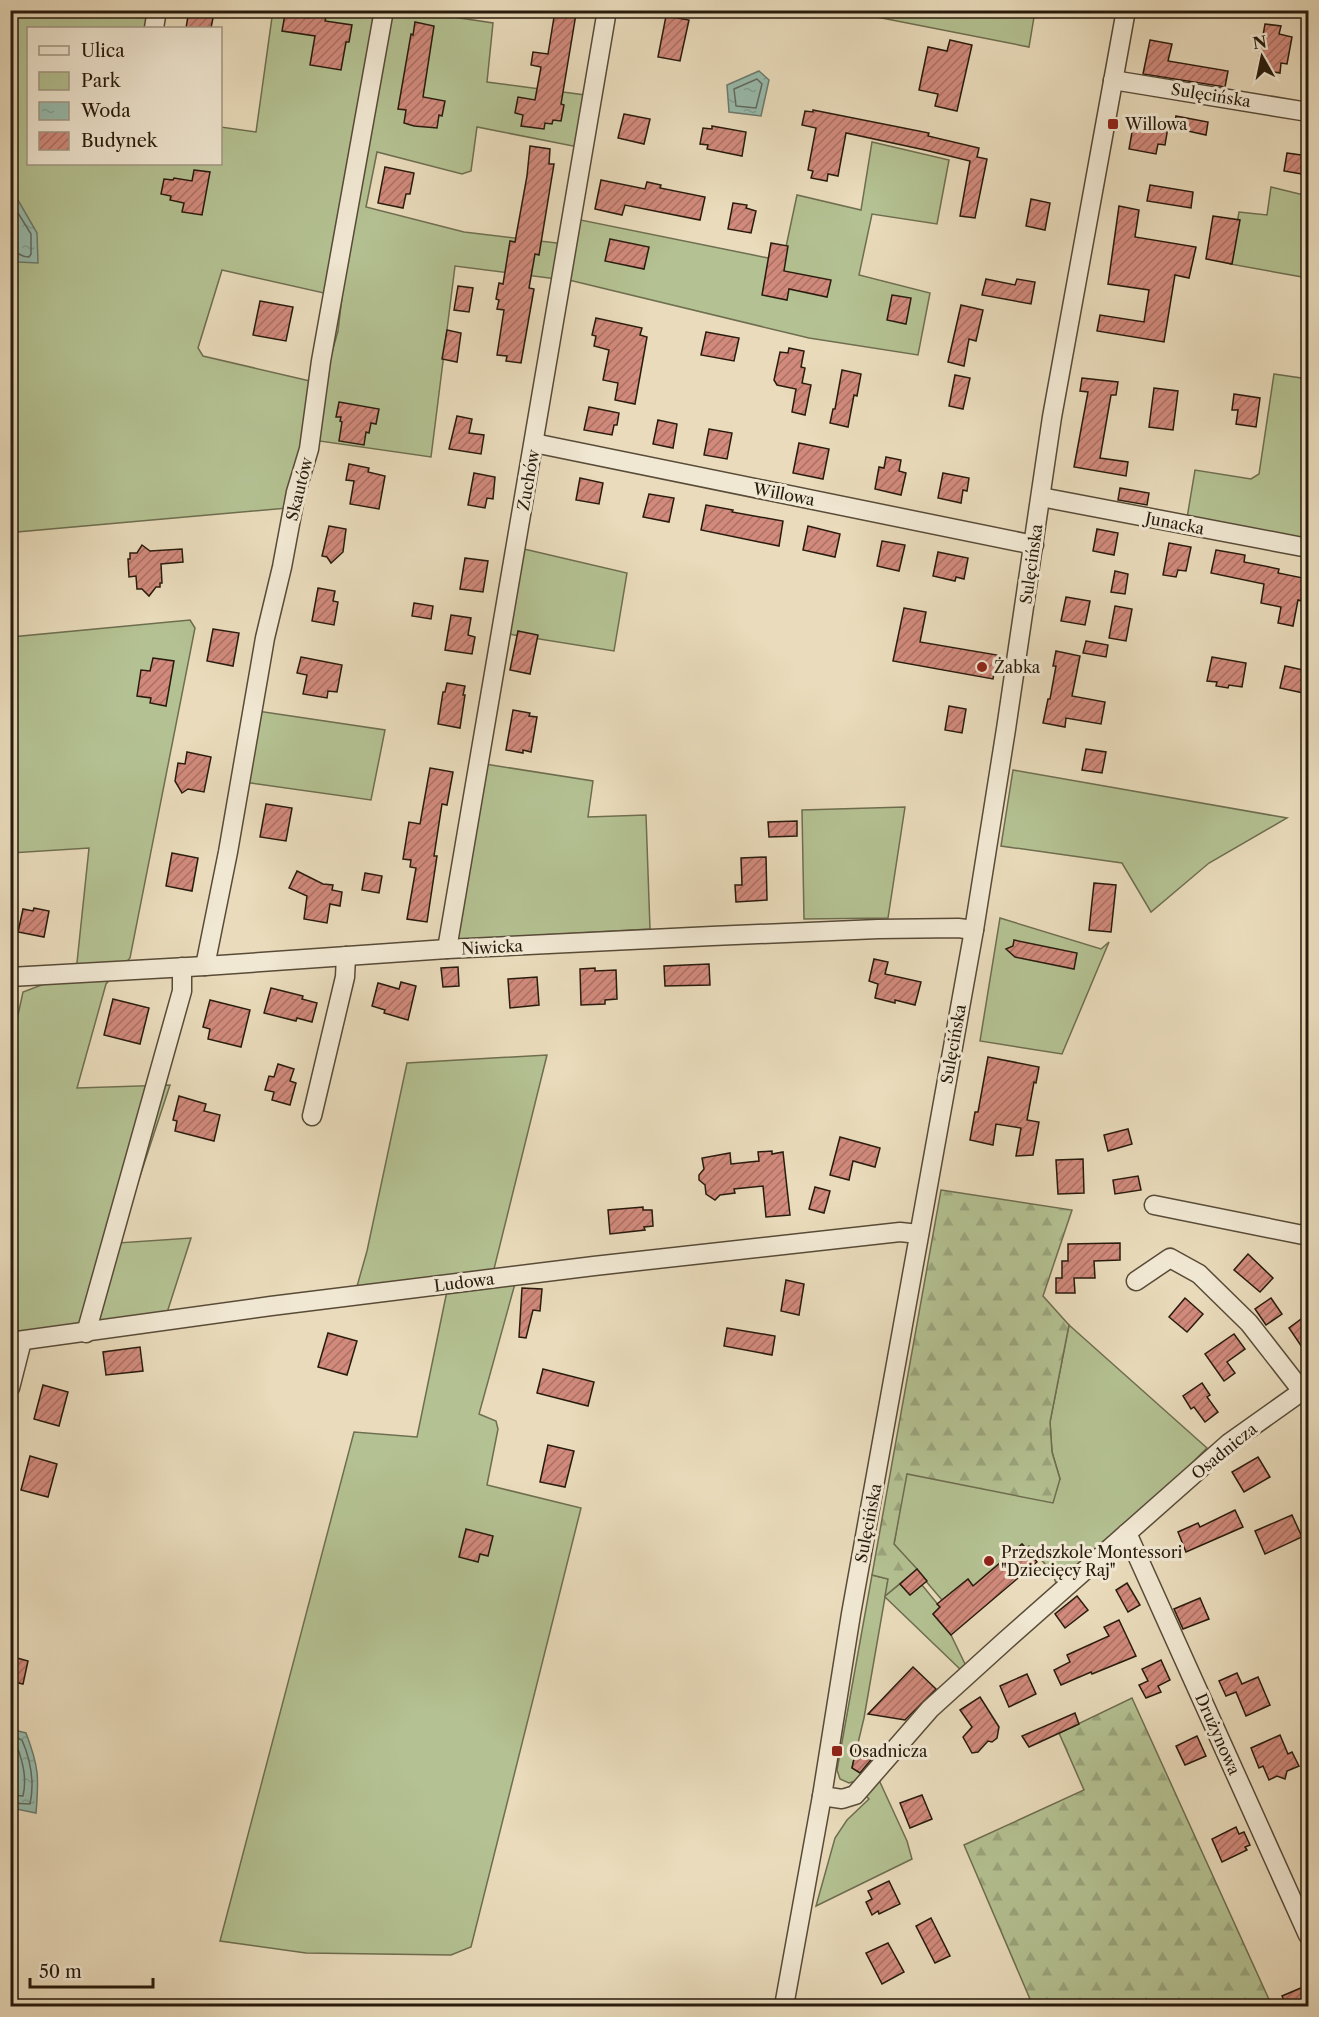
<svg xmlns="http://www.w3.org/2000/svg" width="1319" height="2017" font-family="'Libre Caslon Text',serif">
<defs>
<pattern id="forest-firs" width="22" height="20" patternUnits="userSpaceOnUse" patternTransform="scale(1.5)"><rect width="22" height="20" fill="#b4c192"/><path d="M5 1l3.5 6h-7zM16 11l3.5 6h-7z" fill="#9ba57d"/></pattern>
<pattern id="water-ripples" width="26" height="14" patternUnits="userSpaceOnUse" patternTransform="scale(1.5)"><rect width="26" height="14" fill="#98bbad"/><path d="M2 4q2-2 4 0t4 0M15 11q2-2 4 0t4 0" fill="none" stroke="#83a094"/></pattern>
<pattern id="building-hatch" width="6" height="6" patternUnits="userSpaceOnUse" patternTransform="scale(1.5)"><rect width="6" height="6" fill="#d18a7c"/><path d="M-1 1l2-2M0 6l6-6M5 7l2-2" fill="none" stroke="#aa7064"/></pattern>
</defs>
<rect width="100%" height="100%" fill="#e9dbbb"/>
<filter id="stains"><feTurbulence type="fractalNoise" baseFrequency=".00333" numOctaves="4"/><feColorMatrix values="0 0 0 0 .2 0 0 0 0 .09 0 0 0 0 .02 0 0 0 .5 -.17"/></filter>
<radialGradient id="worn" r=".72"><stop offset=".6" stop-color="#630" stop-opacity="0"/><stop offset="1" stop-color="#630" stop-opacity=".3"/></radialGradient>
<g fill="#b4c192" stroke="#6e6e50" stroke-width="1.5" fill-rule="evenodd">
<path d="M273,10L413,11L493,23L487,82L585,95L580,144L573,146L477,127L471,171L462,174L377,152L366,207L464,232L565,244L576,219L783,261L797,195L861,210L872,142L949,160L937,224L872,214L859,275L930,293L918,355L809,338L573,281L455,266L431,457L313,440L299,507L17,532L11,568V11H160L158,28H28V164H220L221,127L256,132ZM222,270L342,297L338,331L323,384L203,356L198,348Z"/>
<path d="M846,11H1035L1029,47Z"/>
<path d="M1271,187L1308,196V278L1230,264L1239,212L1267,215Z"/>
<path d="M1274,374L1308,379V548L1187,518L1195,470L1251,479L1259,474Z"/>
<path d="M524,549L627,573L614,651L502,633Z"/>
<path d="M190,620L195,628L130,958L106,984L77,1088L170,1085L118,1243L191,1238L164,1322L11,1346V1047L23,992L76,972L89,848L11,853V637Z"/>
<path d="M251,710L385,730L371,800L244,782Z"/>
<path d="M485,764L593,781L588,817L646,815L650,929L456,940Z"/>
<path d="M1013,770L1287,818L1209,863L1151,912L1122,863L1001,846Z"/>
<path d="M905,807L888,918L804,919L802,810Z"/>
<path d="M1000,918L1101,949L1109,942L1062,1054L980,1041Z"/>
<path d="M547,1055L493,1273L516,1280L479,1414L496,1421L498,1429L487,1485L581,1508L471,1947L451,1955L306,1953L220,1941L354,1432L417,1437L448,1286L354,1297L367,1251L407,1063Z"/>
<path d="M1069,1325L1207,1448L1135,1519L1057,1586L1052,1572L1029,1546L1026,1548L1022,1544L973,1586L968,1579L942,1600L894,1544L906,1473L1060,1479L1052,1452L1050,1422Z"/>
<path d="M872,1575L888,1579L886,1595L900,1584L910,1595L922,1585L940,1607L933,1614L951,1635L966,1666L961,1670L885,1597L864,1718L852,1768L864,1775L859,1780L849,1783L840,1779L837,1770Z"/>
<path d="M879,1780L907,1841L912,1859L816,1906L835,1838L847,1820L869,1799L866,1796Z"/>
</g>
<g fill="url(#forest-firs)" stroke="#6e6e50" stroke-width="1.5">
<path d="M941,1190L1072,1210L1043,1296L1069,1325L1050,1422L1052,1452L1060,1479L1053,1503L907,1474L894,1544L917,1569L885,1596L888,1579L872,1575Z"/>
<path d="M1132,1698L1272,2006H1033L964,1845L1084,1790L1059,1733Z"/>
</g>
<g fill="url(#water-ripples)" stroke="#6b7b6d" stroke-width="1.5">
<path d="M759,71L769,80L761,116L729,112L727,85Z"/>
<path d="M11,188L37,233L38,263L18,262L11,255Z"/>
<path d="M10,1729L26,1733C39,1767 39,1778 36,1813L11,1808Z"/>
</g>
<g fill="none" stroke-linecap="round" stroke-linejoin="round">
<g stroke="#606b5d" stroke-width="1.5">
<path d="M757,79L762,84L756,108L736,106L734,89Z"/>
<path d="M10,200L31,234V254L29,257C19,257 18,251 10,251"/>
<path d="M10,1735L22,1740C31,1761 35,1781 30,1804L10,1803"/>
<path d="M10,1743L17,1746C23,1763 27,1778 23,1796L10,1795"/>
</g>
</g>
<g fill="url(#building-hatch)" stroke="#281b0d" stroke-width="1.5">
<path d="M189,10H207L214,13L211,28H186Z"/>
<path d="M310,11L327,14L325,21L352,25L349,42H346L341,70L310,65L315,36L282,31L285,14L309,18Z"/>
<path d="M555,11L576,14L561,104L564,105L561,121L553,120L552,124L545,123L544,129L521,126L523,115L515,113L518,97L535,100L541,67L531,65L533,52L548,54Z"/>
<path d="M666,16L689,20L680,61L658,57Z"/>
<path d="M415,22L434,26L423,97L445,101L442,116L439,115L437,128L414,126L404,123L406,110L398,109L411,34L413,35Z"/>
<path d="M1265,24L1281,26L1279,34L1292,37L1287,64L1281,63L1280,73L1257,69Z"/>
<path d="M950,40L972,45L957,111L935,106L938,94L919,90L928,47L947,51Z"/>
<path d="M1150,40L1172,44L1168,61L1228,71L1225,87L1143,74Z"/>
<path d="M813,110L929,133L928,136L979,148L977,157L987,159L975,218L960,216L970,161L925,150L846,133L838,176L828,174L827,181L811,178L813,171L808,170L816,128L802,125L805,111L813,112Z"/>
<path d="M624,114L650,119L644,144L618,138Z"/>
<path d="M1176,116L1208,122L1206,135L1174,128Z"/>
<path d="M1134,121L1168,127L1165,145L1158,144L1156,154L1129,149Z"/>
<path d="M712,126L746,132L742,156L707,149L708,145L700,144L703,128L712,129Z"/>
<path d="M530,146L550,149L549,164H554L539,255L535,254L529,288L534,289L521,363L506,361L507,356L497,355L504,310L497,309L499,300L496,299L499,283L503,284L510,241L515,242L527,176Z"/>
<path d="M1287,153L1308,156V175L1284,171Z"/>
<path d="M385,167L414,173L410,194H406L403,208L378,203Z"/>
<path d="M194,170L210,172L202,215L182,212L184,203L170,200L171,196L161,194L164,179L173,180L174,178L192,181Z"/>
<path d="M601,180L645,189L647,182L661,185L660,188L705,197L700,220L625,205L622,215L595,209Z"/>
<path d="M1150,185L1193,192L1191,208L1147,201Z"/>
<path d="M1031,199L1050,203L1045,230L1026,226Z"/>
<path d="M733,203L747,205L746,208L756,211L751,233L728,229Z"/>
<path d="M1119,206L1139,210L1135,237L1196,247L1189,278L1175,275L1164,342L1097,331L1100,315L1144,322L1149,290L1108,284Z"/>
<path d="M1213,216L1240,220L1232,264L1206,259Z"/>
<path d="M610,239L649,247L644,269L605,261Z"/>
<path d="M771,243L788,246L784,271L831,280L827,297L789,289L787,300L762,295Z"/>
<path d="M986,279L1015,285L1017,279L1035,282L1031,304L982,295Z"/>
<path d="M458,286L473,288L469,312L454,310Z"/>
<path d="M892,295L911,298L906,324L887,320Z"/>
<path d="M260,301L293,307L286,341L253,335Z"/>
<path d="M961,305L983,310L976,341L969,339L964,366L948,362Z"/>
<path d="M596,318L642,328L640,335L647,337L635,404L615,400L618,383L603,380L609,350L594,346L596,336L592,335Z"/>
<path d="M447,330L461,333L457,362L442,359Z"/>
<path d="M706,332L739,338L734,361L701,355Z"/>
<path d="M789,348L804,351L801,367L805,368L802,383L811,385L805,415L792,412L796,389L777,385L774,380L780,352L788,353Z"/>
<path d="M842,370L861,374L857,396L854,395L848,427L830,423L833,409H835Z"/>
<path d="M955,375L970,378L963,409L949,406Z"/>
<path d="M1082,378L1118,382L1116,395H1111L1100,458L1128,462L1126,476L1074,467L1088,392L1080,391Z"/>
<path d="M1154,388L1178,391L1173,430L1149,427Z"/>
<path d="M1234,394L1260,398L1256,427L1236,424L1238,410H1232Z"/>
<path d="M339,402L379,409L376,424L371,423L369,433L366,432L364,445L339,441L342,422L340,421L341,417H336Z"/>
<path d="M589,407L619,413L617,425H614L612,435L584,430Z"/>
<path d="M457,416L472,419L469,433L484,435L481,454L449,449Z"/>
<path d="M658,420L677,424L673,448L653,444Z"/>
<path d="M709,429L732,433L727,459L704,455Z"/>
<path d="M799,443L829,449L823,479L793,473Z"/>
<path d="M886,457L901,460L899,471L906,473L901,495L875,489L879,467L884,468Z"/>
<path d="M349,464L369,468L368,472L385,476L379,509L350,504L354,481L346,480Z"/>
<path d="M474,473L495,477L493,499L487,498L485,508L468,505Z"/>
<path d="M943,473L969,478L967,491L963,490L961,503L938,498Z"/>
<path d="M580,478L603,483L599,504L576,500Z"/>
<path d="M1120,488L1149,493L1147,505L1118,500Z"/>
<path d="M649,494L674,498L669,522L643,517Z"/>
<path d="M706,505L733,510L732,512L783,521L779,546L701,530Z"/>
<path d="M329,526L346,529L343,552L331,563L327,557L322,556Z"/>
<path d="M808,526L840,534L835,557L803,550Z"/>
<path d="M1097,529L1118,533L1114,555L1093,551Z"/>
<path d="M882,541L905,545L899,571L877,566Z"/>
<path d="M1169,543L1191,547L1186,571L1178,570L1176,577L1163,575Z"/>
<path d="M142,545L150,551L182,549L183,562L161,564L162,583H160V587H156L149,596L142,589H137L136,576L129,577L128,559H130V553H137Z"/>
<path d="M1216,550L1245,555L1244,562L1279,569L1278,573L1308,579V603L1298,600L1293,626L1278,623L1281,607L1261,603L1264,584L1211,573Z"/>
<path d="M938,552L968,558L964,579L956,577L955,581L933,576Z"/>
<path d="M465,558L488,561L483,592L460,589Z"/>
<path d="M1115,571L1128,574L1125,594L1111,592Z"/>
<path d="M318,588L335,591L333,601L338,602L334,625L312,621Z"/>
<path d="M1066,597L1090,601L1085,625L1061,621Z"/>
<path d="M414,603L433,606L431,619L412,616Z"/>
<path d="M1115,606L1132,609L1126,641L1109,638Z"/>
<path d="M904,608L926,612L920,642L997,655L993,679L893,661Z"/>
<path d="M451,615L471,618L468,635L475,637L472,654L445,650Z"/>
<path d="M213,629L239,633L233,666L207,661Z"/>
<path d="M518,631L538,635L530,674L510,670Z"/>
<path d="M1086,641L1108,645L1106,657L1083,653Z"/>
<path d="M1056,651L1080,656L1072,696L1105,702L1101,724L1066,718L1065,727L1043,723L1048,699H1050L1056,666H1053Z"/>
<path d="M301,657L342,665L337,692L328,691L327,698L303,694L307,675L297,673Z"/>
<path d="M1212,657L1246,663L1242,687L1229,685L1228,688L1216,686L1217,682L1207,681Z"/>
<path d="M153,658L174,661L166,706L150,703L151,698L137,696L141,670L150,671Z"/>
<path d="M1285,666L1308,671V694L1280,688Z"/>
<path d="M447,683L465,686L463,695H465L460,728L438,724L443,692H445Z"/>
<path d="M949,706L966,709L962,733L945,730Z"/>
<path d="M513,710L530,713L529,716L537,717L531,752L523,750V753L506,750Z"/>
<path d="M1086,749L1106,752L1102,773L1082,770Z"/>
<path d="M187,752L211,757L204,792L188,789L182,793L175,781L178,763L185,764Z"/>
<path d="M430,768L453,772L447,805L442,804L434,856H437L427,922L407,919L416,868L410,867L411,860L403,859L409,822L420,824Z"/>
<path d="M266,804L292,808L286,841L260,837Z"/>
<path d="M797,821V836L769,837L768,822Z"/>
<path d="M172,853L198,858L192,891L166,886Z"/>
<path d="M766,857L767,900L736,902L735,885H742L741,858Z"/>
<path d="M297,871L323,884L333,885L332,890L342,892L340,906L330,904L327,923L304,919L307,896L289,888Z"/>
<path d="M365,873L382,876L379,893L362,890Z"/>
<path d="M1094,883L1116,885L1111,932L1089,930Z"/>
<path d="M34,908L49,911L44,937L18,932L23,909L33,911Z"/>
<path d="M1014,940L1077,953L1074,969L1015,957L1006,949L1013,946Z"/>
<path d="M874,959L888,962L885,974L921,982L915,1005L895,1000V1003L875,998L878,984L869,981Z"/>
<path d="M709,964L710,985L665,986L664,966Z"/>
<path d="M458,967L459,986L443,987L441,968Z"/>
<path d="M595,968V971L616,970L617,999L605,1000V1004L581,1005L580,969Z"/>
<path d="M537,977L539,1005L510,1008L508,979Z"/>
<path d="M401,982L416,986L408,1020L384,1013L385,1010L372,1006L378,983L399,989Z"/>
<path d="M271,988L303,996L302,999L317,1003L312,1022L297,1018L296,1021L264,1013Z"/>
<path d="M113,999L149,1008L140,1044L104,1035Z"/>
<path d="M210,1000L250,1010L241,1047L208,1039L210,1029L203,1027Z"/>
<path d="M988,1057L1039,1067L1036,1083L1034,1082L1027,1120L1039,1122L1033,1155L1016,1156L1021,1128L996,1124L993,1145L970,1140L975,1112H978Z"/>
<path d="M278,1064L294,1069L290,1081L296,1083L290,1105L272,1100L274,1092L265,1090L269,1076L274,1077Z"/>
<path d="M179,1096L206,1104L204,1111L220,1115L214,1141L175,1131L177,1121L173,1120Z"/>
<path d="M1128,1129L1132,1144L1108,1151L1104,1135Z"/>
<path d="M840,1137L880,1148L875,1167L853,1161L849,1180L830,1175Z"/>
<path d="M772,1151V1154L783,1152L790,1215L766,1217L763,1186L734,1189L735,1193L720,1195L715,1200L706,1194L705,1185L699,1180V1175L704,1169L702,1158L730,1153L731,1164L759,1161L758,1152Z"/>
<path d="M1083,1159L1084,1193L1058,1194L1056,1160Z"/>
<path d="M1138,1176L1141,1190L1115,1194L1113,1180Z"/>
<path d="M815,1187L830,1191L824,1213L809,1209Z"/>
<path d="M643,1207V1210H652L653,1226L644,1227L645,1230L610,1234L608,1210Z"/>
<path d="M1120,1243V1260L1094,1261L1095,1278H1074L1075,1293H1056V1278H1062V1261H1068V1244Z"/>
<path d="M1248,1254L1273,1278L1260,1292L1234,1270Z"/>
<path d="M786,1280L804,1284L799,1315L781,1311Z"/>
<path d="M522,1288L542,1289L540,1311L533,1310L526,1338L519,1337Z"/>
<path d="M1185,1298L1203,1314L1187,1332L1169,1317Z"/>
<path d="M1271,1298L1282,1314L1266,1325L1255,1309Z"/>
<path d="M1308,1314V1356L1289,1328Z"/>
<path d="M727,1328L775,1336L772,1355L724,1346Z"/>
<path d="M328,1333L357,1341L347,1375L318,1367Z"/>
<path d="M1234,1334L1245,1349L1227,1362L1235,1373L1224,1381L1205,1354Z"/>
<path d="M140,1347L143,1371L106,1375L103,1352Z"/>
<path d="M543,1369L594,1382L588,1406L537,1393Z"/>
<path d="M1202,1383L1210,1395L1207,1397L1218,1412L1205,1422L1194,1407L1191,1409L1183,1396Z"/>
<path d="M43,1385L68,1392L59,1426L34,1419Z"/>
<path d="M548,1445L574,1451L565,1487L540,1482Z"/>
<path d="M30,1456L57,1464L48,1497L21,1490Z"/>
<path d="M1258,1457L1270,1477L1244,1492L1232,1472Z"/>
<path d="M1235,1510L1243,1527L1186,1552L1178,1532L1198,1523L1200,1527Z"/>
<path d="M1292,1515L1302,1537L1265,1554L1255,1531Z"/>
<path d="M466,1529L493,1536L488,1556L480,1554L478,1562L459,1557Z"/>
<path d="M1022,1544L1037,1562L951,1635L933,1614L940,1607L937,1604L968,1579L973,1586Z"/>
<path d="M917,1569L927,1581L910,1595L900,1584Z"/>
<path d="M1127,1583L1140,1605L1128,1612L1116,1590Z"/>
<path d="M1077,1596L1088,1610L1065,1628L1055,1614Z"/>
<path d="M1200,1598L1209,1619L1183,1629L1174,1609Z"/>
<path d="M1119,1620L1136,1656L1092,1674L1091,1672L1061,1685L1054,1670L1070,1662L1067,1655L1109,1636L1104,1627Z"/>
<path d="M10,1656L28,1661L23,1684L10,1681Z"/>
<path d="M1161,1660L1170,1680L1158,1686L1161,1692L1146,1698L1139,1685L1148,1681L1142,1669Z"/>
<path d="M913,1667L936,1689L905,1720L868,1714Z"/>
<path d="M1237,1673L1242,1684L1258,1677L1270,1705L1246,1716L1236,1692L1226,1696L1219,1681Z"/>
<path d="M1027,1674L1036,1694L1009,1707L1000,1686Z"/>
<path d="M980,1697L999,1727L997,1738L992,1742L988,1741L978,1752L972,1753L963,1737L972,1727L960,1710Z"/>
<path d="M1075,1713L1079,1724L1029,1747L1022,1736Z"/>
<path d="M1280,1735L1288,1754L1292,1752L1299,1766L1287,1771L1285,1779L1277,1776L1269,1780L1263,1766L1259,1768L1251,1748Z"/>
<path d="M1197,1736L1206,1756L1185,1765L1176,1746Z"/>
<path d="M857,1745L875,1755L860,1773L852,1768Z"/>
<path d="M922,1795L932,1819L910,1828L900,1803Z"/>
<path d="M1236,1827L1239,1834L1244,1832L1250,1845L1245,1847L1247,1850L1222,1862L1212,1839Z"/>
<path d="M889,1881L900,1904L879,1914L878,1911L872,1915L866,1902L872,1899L868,1891Z"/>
<path d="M931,1918L950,1956L935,1963L916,1926Z"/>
<path d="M888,1943L904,1972L882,1984L866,1953Z"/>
<path d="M1308,1985V2007H1287L1282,1996Z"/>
</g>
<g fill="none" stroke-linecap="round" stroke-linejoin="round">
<defs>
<g id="minor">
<path d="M154,28L157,10"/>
<path d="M1113,80L1308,112"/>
<path d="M534,443L1034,545"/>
<path d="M1041,497L1308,548"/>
<path d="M447,949L607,10"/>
<path d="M205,966L228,852L265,638L282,567L296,492L309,449L321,361L384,10"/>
<path d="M10,977L205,966L447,949L712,936L878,929L958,928L974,930"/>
<path d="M312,1116L345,977L346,956"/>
<path d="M1154,1205L1308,1236"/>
<path d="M1136,1281L1170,1258L1199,1274L1249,1323L1302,1391"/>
<path d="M86,1333L182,991V967"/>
<path d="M10,1342L271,1306L594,1266L900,1232L919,1234"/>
<path d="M10,1388L22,1341"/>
<path d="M1127,1533L1308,1935"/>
<path d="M822,1796L842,1799L855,1795L930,1709L1005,1641L1229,1443L1308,1387"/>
<path d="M784,2006L822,1796L851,1614L974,930L1006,729L1052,417L1126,10"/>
</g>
</defs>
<use href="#minor" stroke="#584b38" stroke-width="21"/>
<use href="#minor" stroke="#f1e8d3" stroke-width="18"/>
</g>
<g fill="#8f2418" stroke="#f1e8d3" stroke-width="2">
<rect x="1107" y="118" width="12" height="12" rx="3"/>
<circle cx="982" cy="667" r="6"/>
<circle cx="989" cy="1561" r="6"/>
<rect x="831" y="1745" width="12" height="12" rx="3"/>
</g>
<g text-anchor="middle" stroke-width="6" stroke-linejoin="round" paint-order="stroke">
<g font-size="16" fill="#281b0d" stroke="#f1e8d3">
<text transform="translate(1211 95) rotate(9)" y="6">Sulęcińska</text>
<text transform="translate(528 480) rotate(-80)" y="6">Zuchów</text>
<text transform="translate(299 489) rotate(-76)" y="6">Skautów</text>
<text transform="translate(784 494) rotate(11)" y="6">Willowa</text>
<text transform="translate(1175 523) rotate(11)" y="6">Junacka</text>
<text transform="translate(1031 564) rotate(-82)" y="6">Sulęcińska</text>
<text transform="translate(492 947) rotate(-3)" y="6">Niwicka</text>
<text transform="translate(953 1044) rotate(-80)" y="6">Sulęcińska</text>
<text transform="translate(464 1282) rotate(-7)" y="6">Ludowa</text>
<text transform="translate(1224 1451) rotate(-39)" y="6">Osadnicza</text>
<text transform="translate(868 1523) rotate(-79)" y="6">Sulęcińska</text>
<text transform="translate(1218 1734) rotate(66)" y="6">Drużynowa</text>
</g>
<g font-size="16" fill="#281b0d" stroke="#f1e8d3" text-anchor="start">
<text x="1125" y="130">Willowa</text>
<text x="994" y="673">Żabka</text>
<text x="1001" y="1558">Przedszkole Montessori<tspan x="1001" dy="18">"Dziecięcy Raj"</tspan></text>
<text x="849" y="1757">Osadnicza</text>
</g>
</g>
<rect width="1319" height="2017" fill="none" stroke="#e9dbbb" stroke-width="36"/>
<rect x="12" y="12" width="1295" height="1993" fill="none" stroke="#281b0d" stroke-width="3"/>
<rect x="18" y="18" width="1283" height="1981" fill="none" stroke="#281b0d" stroke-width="1.5"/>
<rect x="27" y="27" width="195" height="138" fill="#f1e8d3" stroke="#a19684" stroke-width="1.5"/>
<rect x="39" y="46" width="30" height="9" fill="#f1e8d3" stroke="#a19684" stroke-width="1.5"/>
<text x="81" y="57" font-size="18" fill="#281b0d">Ulica</text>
<rect x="39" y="72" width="30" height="18" fill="#b4c192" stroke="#a19684" stroke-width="1.5"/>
<text x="81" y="87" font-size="18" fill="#281b0d">Park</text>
<rect x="39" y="102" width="30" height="18" fill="url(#water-ripples)" stroke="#a19684" stroke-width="1.5"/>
<text x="81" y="117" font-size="18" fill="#281b0d">Woda</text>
<rect x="39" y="132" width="30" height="18" fill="url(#building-hatch)" stroke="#a19684" stroke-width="1.5"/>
<text x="81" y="147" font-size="18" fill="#281b0d">Budynek</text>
<g transform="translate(1262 57) rotate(351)" stroke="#f1e8d3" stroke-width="4.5" paint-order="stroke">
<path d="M0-4.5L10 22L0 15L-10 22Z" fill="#281b0d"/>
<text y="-9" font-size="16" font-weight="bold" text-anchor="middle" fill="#281b0d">N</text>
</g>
<path d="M30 1978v9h123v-9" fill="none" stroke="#281b0d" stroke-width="3"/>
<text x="39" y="1978" font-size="18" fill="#281b0d" stroke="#f1e8d3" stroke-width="4.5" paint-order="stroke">50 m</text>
<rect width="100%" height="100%" filter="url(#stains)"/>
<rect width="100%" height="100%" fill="url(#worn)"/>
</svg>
